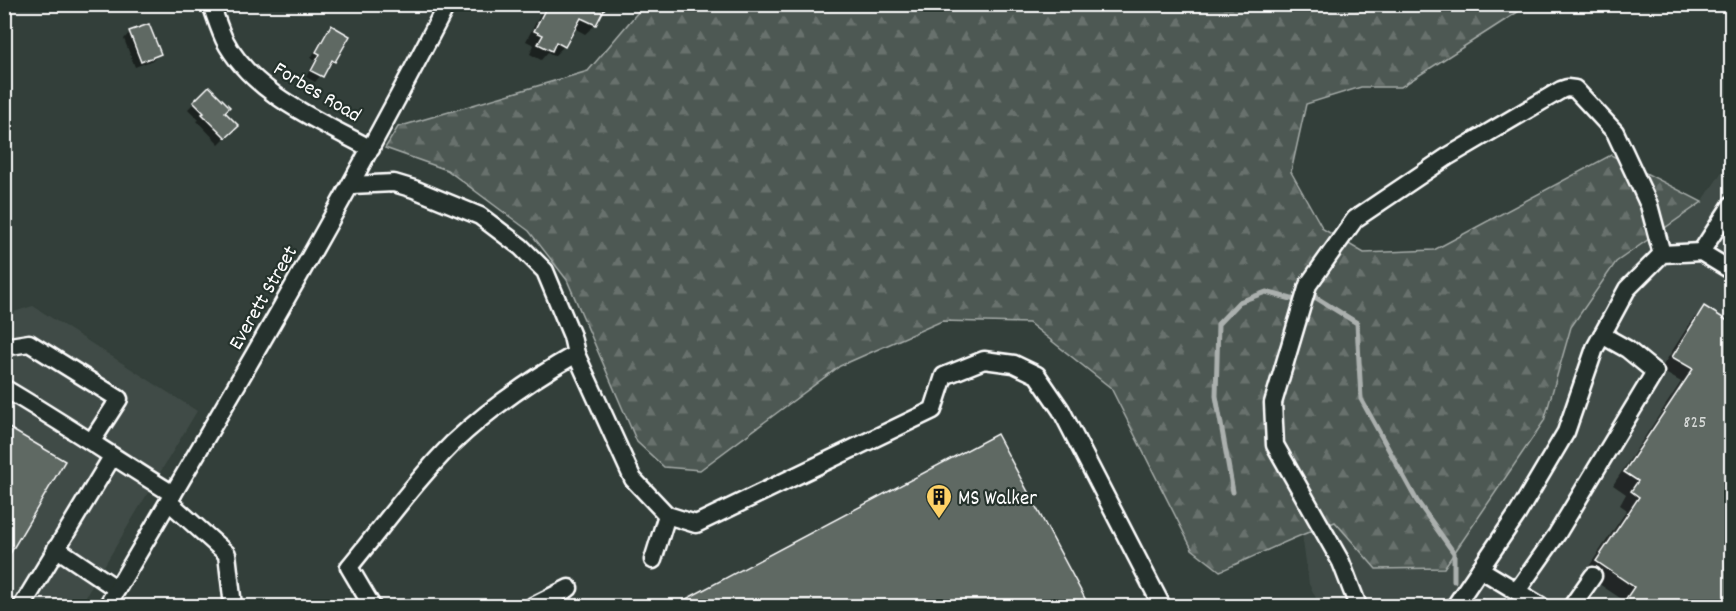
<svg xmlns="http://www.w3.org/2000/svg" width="1736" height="611" font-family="Dekko,sans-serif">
<defs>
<pattern id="forest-firs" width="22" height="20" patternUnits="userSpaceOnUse" patternTransform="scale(1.5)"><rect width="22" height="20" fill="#4d5853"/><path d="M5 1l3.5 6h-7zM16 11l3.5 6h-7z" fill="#68716d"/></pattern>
</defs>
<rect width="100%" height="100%" fill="#333f3a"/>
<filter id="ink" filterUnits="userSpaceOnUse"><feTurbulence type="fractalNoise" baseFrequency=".0167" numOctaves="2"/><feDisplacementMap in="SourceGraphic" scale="12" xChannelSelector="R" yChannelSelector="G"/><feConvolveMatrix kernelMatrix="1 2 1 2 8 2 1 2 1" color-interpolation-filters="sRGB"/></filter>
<g filter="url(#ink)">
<g fill="#404c47">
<path d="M1731,158V606H1320L1309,584L1302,534L1335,522L1376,569L1544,421L1571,327L1616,262L1702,202Z"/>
<path d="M33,306L197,411L80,606H5L4,315Z"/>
</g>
<path fill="url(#forest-firs)" stroke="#a6aca9" stroke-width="1.5" d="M1530,4L1401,87H1361L1306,104L1291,172L1323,229L1364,253L1434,250L1611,155L1702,202L1616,262L1571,327L1544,421L1444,568L1376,569L1335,522C1295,536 1258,555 1220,571L1192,549L1111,388L1029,323L942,321L840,366L700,470L664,467L637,442L567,280L529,231L447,170L385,148L398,127L588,71L644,5Z"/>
<g fill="#0007">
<path d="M347,4H362L357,10Z"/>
<path d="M548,4L604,8L595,25L585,34L574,28L564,46L554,56L548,52L541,60L530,54L534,45L526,41L542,11Z"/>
<path d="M331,27L334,61L315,82L306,77L315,61L311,58L325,34Z"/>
<path d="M130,32L159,54L153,60L135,67L124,39Z"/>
<path d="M209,88L223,112L237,126L219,144L197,121L199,120L188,109Z"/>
<path d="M1704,308L1732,325V606H1618L1623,600L1584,574L1627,510L1620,505L1626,494L1613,485L1681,382L1660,370L1692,320Z"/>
<path d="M997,436L1087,606H676Z"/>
</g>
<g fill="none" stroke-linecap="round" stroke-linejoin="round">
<g stroke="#abb0ae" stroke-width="5">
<path d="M1315,297L1357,323L1361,399L1417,501L1454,553V581"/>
<path d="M1233,492L1216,396L1218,324L1239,302L1266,292L1295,300"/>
<path d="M1483,601L1489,606"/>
</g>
</g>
<g fill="#5f6964" stroke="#fff" stroke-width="1.5">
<path d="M548,4H607L596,25L581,18L565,47L556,42L552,51L538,44L543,35L534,31Z"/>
<path d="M149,24L161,54L141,62L129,31Z"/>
<path d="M331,25L350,36L335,62L332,60L323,77L311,71L320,54L316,52Z"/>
<path d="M209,86L230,107L225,112L239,126L226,138L202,114L204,113L193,102Z"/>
<path d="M1704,306L1731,323V606H1621L1634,587L1596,561L1639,497L1631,491L1638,481L1624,472L1693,369L1672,357Z"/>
<path d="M4,425L65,461L4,564Z"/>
<path d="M997,434L1089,606H673Z"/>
</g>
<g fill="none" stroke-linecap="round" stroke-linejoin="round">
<defs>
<g id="minor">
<path d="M211,4C215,16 219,28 224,39C252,94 320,121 371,149"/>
<path d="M351,185L394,183L414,189L480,216L521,247L545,271L572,336L576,354L633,479L667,515L653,560"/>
<path d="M1701,252L1732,204"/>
<path d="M4,347L29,343L119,399L92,441"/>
<path d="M4,388C62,422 116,459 173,494"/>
<path d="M169,502L227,554L233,606"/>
<path d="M667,515L696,524L933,410L944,376L984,360L1014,364L1037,375L1061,410L1162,606"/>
<path d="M56,548L117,589"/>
<path d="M1480,569L1541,606"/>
<path d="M1517,591L1557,534L1655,372L1627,349L1602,335"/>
<path d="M22,606L112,457"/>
<path d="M107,606C224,408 341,209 447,4"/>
<path d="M372,606L349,567C383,526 415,481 453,443C490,408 532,379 576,354"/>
<path d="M533,606L569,588"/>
<path d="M1358,606L1341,562L1275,445L1273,403L1308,285L1355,219L1447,157L1561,90L1567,88L1575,89L1615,132L1649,205L1662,254"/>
<path d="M1455,606L1518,513L1566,432L1595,348L1627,289L1662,254L1701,252L1732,271"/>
<path d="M1572,606L1593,576"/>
</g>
</defs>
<use href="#minor" stroke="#fff" stroke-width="21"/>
<use href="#minor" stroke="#26332d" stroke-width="16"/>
</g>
</g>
<defs>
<symbol id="building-pin" viewBox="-11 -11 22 30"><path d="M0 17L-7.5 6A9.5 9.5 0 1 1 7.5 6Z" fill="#ffd166" stroke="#26332d"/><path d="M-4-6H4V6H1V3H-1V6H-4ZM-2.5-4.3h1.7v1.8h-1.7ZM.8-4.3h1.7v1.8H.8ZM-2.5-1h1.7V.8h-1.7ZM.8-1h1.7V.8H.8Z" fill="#111"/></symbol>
</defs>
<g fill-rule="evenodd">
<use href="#building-pin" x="924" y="482" width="30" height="40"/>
</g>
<g text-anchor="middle" stroke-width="4.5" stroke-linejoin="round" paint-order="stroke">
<g font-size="18" fill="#d7dad8">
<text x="1695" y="427">825</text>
</g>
<g font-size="21" fill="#fff" stroke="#26332d">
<text transform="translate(318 91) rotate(31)" y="7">Forbes Road</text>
<text transform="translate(262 297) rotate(-60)" y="7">Everett Street</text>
</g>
<g font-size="21" fill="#fff" stroke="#26332d" text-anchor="start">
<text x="958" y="504">MS Walker</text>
</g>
</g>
<rect width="1736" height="611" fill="none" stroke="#26332d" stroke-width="24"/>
<rect x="12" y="12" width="1712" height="587" fill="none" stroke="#fff" stroke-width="2" filter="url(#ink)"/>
</svg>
